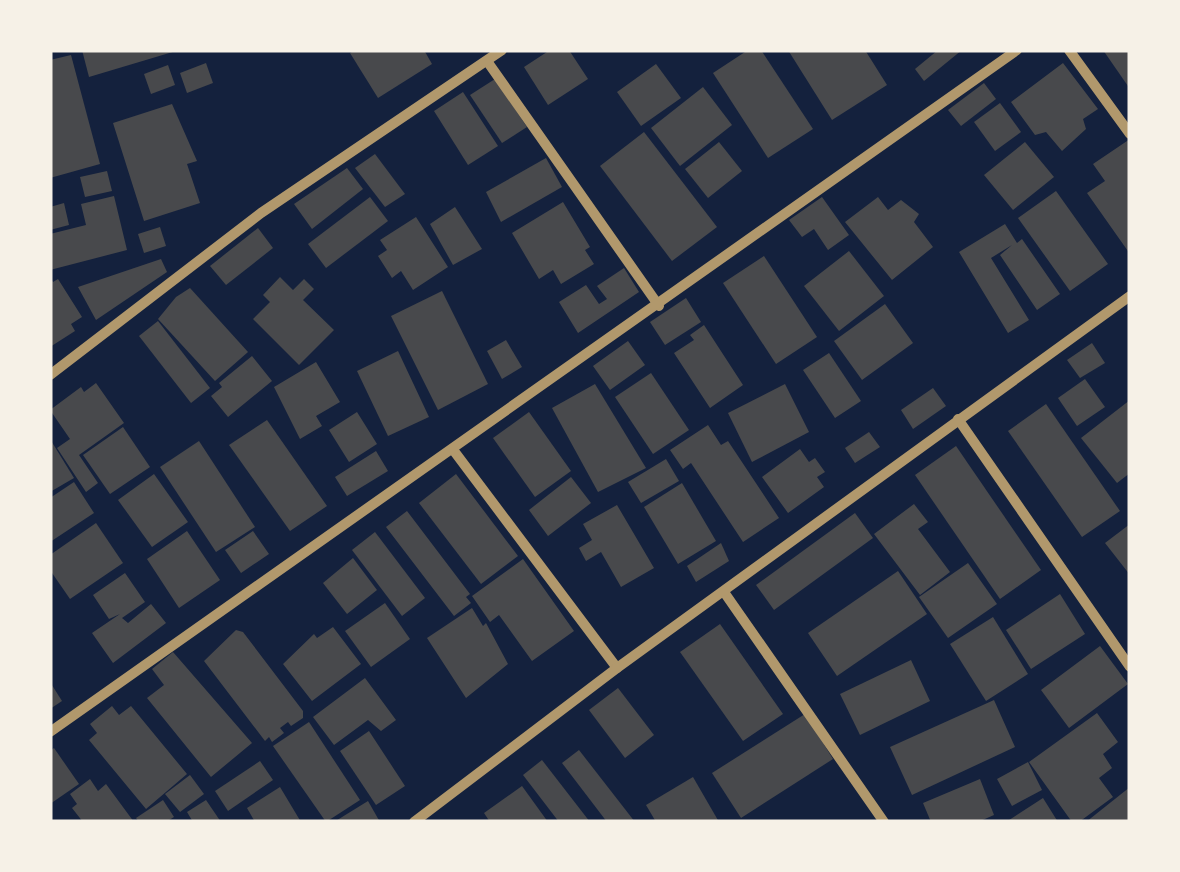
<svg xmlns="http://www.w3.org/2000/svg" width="1180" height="872" font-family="'DM Sans',sans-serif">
<rect width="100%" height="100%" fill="#14213d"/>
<g fill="#48494c">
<path d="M82,50H175L176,51L89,77Z"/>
<path d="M355,50H424L432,64L378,98L350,53Z"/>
<path d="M550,50H569L588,79L548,105L524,67Z"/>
<path d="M748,50H761L813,129L768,158L713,73Z"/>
<path d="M788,50H865L887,85L832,120Z"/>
<path d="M938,50H962L924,81L915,69Z"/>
<path d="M1103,50H1130V89Z"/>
<path d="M71,55L100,164L50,178V60Z"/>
<path d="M206,63L213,83L187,93L180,73Z"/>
<path d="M1063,63L1098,109L1083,119L1086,129L1062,151L1046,132L1035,135L1011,102Z"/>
<path d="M656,64L681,98L641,126L617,92Z"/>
<path d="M168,65L175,85L151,94L144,74Z"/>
<path d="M495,79L527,127L502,143L470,95Z"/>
<path d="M984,83L996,99L961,126L948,110Z"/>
<path d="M703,87L732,125L680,166L651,128Z"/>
<path d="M463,92L498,146L468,165L434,111Z"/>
<path d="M1000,103L1021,132L995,151L974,122Z"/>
<path d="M172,104L197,161L187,164L200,203L144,221L113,123Z"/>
<path d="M644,132L717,227L672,261L600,166Z"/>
<path d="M1130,139V254L1087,193L1105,181L1093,164Z"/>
<path d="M719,142L742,171L708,198L685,169Z"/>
<path d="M1025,142L1054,177L1013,210L984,175Z"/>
<path d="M375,154L405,194L385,207L355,168Z"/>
<path d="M546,158L562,187L501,222L486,192Z"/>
<path d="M347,168L363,189L312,229L294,204Z"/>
<path d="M107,171L112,191L85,197L80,177Z"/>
<path d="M1056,191L1108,264L1070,291L1018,218Z"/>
<path d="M114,196L127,250L50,270V234L86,225L81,204Z"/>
<path d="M370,197L388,221L326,268L308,244Z"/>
<path d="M822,197L849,235L828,250L814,229L802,237L789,220Z"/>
<path d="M878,197L888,210L901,200L919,214L914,222L933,247L892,280L845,222Z"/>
<path d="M563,202L590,247L585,250L594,264L561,284L553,270L539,279L512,233Z"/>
<path d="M64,203L69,225L50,230V207Z"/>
<path d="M455,207L482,249L453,265L430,224Z"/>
<path d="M416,217L448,267L413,290L401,271L392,278L378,256L387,250L380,240Z"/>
<path d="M1005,224L1017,243L1022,239L1060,294L1037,310L1000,255L1012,245L991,258L1029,320L1008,333L959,252Z"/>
<path d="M160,227L166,246L144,253L138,234Z"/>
<path d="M258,228L273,248L226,285L210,266Z"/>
<path d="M849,251L884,296L839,331L804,286Z"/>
<path d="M764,256L817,337L776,364L723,283Z"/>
<path d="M161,259L167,272L96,320L78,287Z"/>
<path d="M624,268L639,292L578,333L559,302L586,285L599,304L607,299L597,286Z"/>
<path d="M50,277L53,282L58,279L82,317L71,324L75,331L50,347Z"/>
<path d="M280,277L293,290L304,279L314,289L303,300L334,330L299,365L253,319L270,302L263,295Z"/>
<path d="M190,288L248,352L215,381L158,319L176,297Z"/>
<path d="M442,291L488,384L438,410L391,316Z"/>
<path d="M686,298L701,322L665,345L650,322Z"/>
<path d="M885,304L913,343L862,380L834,341Z"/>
<path d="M158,321L210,388L191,403L139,336Z"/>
<path d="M704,325L743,385L710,408L674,353L694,340L690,335Z"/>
<path d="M506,340L522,367L502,379L487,351Z"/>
<path d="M628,341L645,365L610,390L593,366Z"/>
<path d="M1092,343L1105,363L1080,378L1067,360Z"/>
<path d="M398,351L429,417L388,436L357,371Z"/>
<path d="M829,353L861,401L835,418L803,370Z"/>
<path d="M252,356L272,381L228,417L211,396L222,387L219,383Z"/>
<path d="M316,362L340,402L316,416L322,426L300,439L274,387Z"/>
<path d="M651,373L689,430L653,454L615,397Z"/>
<path d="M1085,379L1105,407L1077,426L1058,398Z"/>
<path d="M96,383L124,423L79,455L98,483L86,492L57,448L70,439L50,410L81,387L84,392Z"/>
<path d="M595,384L646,468L598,492L552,408Z"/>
<path d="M785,384L809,432L752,462L728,413Z"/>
<path d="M933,388L946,406L913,429L901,410Z"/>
<path d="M1130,400V473L1117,483L1081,438Z"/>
<path d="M1046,404L1120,511L1082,537L1008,431Z"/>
<path d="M357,412L377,444L349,462L329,430Z"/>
<path d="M529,412L571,471L535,497L493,438Z"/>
<path d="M267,420L327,506L290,531L229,445Z"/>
<path d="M708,425L721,445L728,441L779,518L743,542L691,463L683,469L670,450Z"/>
<path d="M123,427L150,467L110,494L83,455Z"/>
<path d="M869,432L880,447L855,463L845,448Z"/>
<path d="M50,439L74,478L50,492Z"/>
<path d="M199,441L255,527L216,552L160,467Z"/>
<path d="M956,446L1041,570L1000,599L915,475Z"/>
<path d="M800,449L809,462L815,458L825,472L817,477L824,487L788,513L762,477Z"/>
<path d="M376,451L388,471L347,496L335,477Z"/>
<path d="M666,459L679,481L641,503L628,482Z"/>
<path d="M154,474L188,522L152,547L118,500Z"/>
<path d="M456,474L518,556L481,584L419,503Z"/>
<path d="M571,477L591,503L548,536L529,510Z"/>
<path d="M74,482L94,513L50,542V498Z"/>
<path d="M682,483L716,541L678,564L644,507Z"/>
<path d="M914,504L928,522L918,529L950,572L920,595L874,534Z"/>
<path d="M617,505L654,568L621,587L601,552L586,561L579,548L592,540L583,524Z"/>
<path d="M407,511L470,594L466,597L471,603L454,616L386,527Z"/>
<path d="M855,513L873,538L774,610L756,585Z"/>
<path d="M96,523L123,563L70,599L50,570V555Z"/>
<path d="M1130,524V575L1105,543Z"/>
<path d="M187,531L220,580L179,608L147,559Z"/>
<path d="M253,531L269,554L241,573L225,550Z"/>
<path d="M375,532L425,598L402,616L352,550Z"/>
<path d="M721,543L729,561L696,582L687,566Z"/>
<path d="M353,558L377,590L347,614L323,583Z"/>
<path d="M523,559L574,631L532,661L499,615L490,622L472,596Z"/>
<path d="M968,563L997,604L948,638L919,597Z"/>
<path d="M898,571L927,614L837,676L808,633Z"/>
<path d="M125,573L145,602L122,618L128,623L151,604L166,623L113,663L92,633L120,614L109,619L93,595Z"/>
<path d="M1060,594L1085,634L1031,669L1006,630Z"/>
<path d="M385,603L410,639L371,667L345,631Z"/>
<path d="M472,608L483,626L486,623L508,664L466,698L427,638Z"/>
<path d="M993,617L1028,674L986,701L950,644Z"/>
<path d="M720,624L783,714L743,741L680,652Z"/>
<path d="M333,627L361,664L312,701L283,664L314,634L317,638Z"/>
<path d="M236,630L243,632L303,711V718L291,726L288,722L280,728L284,733L272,742L269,737L265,741L204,661Z"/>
<path d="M1100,646L1128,684L1069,728L1041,690Z"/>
<path d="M173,652L252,743L211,777L147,698L164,685L152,669Z"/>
<path d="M911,660L930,701L860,735L840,694Z"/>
<path d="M365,678L396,720L381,731L368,720L334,745L313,717Z"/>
<path d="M50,682L62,701L50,709Z"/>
<path d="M618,688L654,735L625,758L589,710Z"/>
<path d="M994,700L1015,747L912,795L890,747Z"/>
<path d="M112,706L119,715L131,706L187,774L146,809L89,740L97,733L90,724Z"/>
<path d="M1097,713L1118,742L1103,754L1112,768L1099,778L1113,797L1079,822H1072L1029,762Z"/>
<path d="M805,714L833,759L741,818L712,773Z"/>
<path d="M309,722L360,800L326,822L273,746Z"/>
<path d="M369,731L405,786L376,805L340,751Z"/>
<path d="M54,748L79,784L50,804V751Z"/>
<path d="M579,750L635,822H607L562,763Z"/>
<path d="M542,760L590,822H559L523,775Z"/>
<path d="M260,761L273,780L228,811L215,791Z"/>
<path d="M1028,762L1042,790L1012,806L997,779Z"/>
<path d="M190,775L204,794L180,812L165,794Z"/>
<path d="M693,777L719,822H656L646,805Z"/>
<path d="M90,779L98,791L106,784L134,822H83L72,808L77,804L70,794Z"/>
<path d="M980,779L994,815L978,822H931L923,803Z"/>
<path d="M522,786L548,822H490L484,813Z"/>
<path d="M280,787L301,822H255L247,808Z"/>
<path d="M1130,787V822H1086Z"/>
<path d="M1043,798L1058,822H1006Z"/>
<path d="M163,800L174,817L166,822H139L136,818Z"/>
<path d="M206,800L221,822H193L187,812Z"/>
<path d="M368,801L380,822H334Z"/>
</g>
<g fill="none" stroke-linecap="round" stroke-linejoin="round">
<g stroke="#b1986c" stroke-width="10">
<path d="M1069,50L1130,134"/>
<path d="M487,61L659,306"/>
<path d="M50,375L261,213L502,50"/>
<path d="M958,419L1130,667"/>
<path d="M454,451L617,668"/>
<path d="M724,592L884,822"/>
<path d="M50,732L1017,50"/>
<path d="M414,822L617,668L1130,296"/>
</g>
</g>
<rect width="1180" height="872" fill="none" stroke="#f6f1e7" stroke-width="105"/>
</svg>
